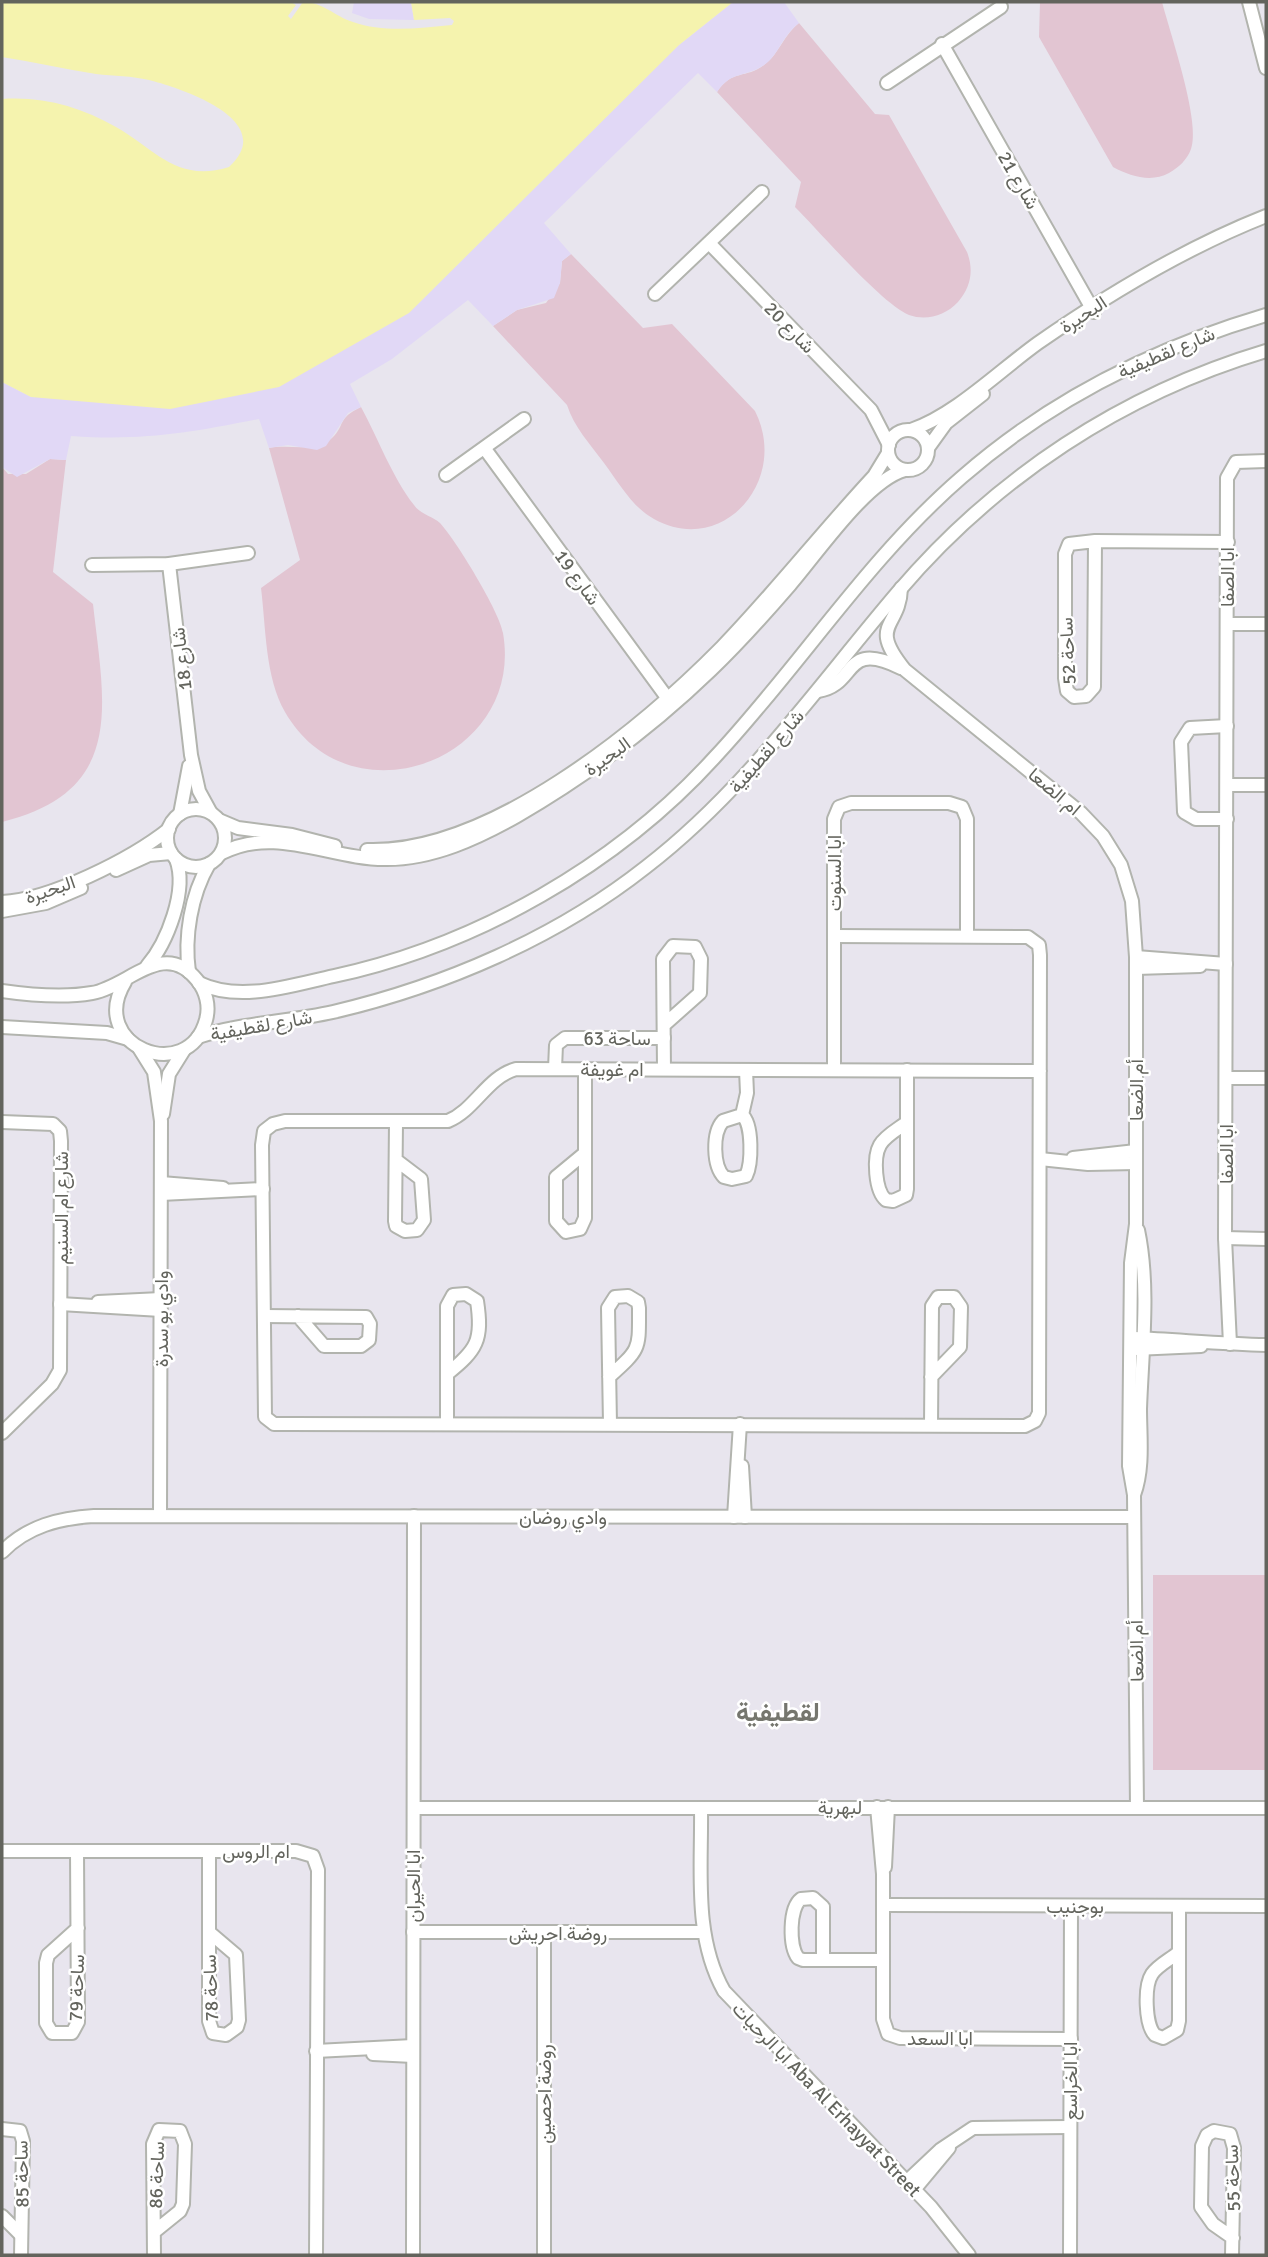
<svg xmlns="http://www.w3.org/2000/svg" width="1268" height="2257" font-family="Signika,Vazirmatn,sans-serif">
<rect width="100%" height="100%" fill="#e8e5ee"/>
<g fill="#e2c5d2">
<path d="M1040,2H1162C1170,33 1201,122 1191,149C1187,160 1179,167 1169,173C1151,183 1130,176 1113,167L1039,37Z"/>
<path d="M799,23L875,114L889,115L967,252C974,270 971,287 958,302C945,316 926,321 909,315C882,304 819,231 795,207L801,182L717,92C732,69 746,79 764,65C779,54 783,36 799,23Z"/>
<path d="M571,254L643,328L672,324L755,411C790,481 722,557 654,519C632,507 619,483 604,463C590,444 574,427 567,405L493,326L517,310L546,303L560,283L562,261Z"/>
<path d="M361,407C378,438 392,477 414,505C420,514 432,516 440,523C455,539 500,612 503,633C525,760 350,825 285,712C265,677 266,628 261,588L300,560L269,448C290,444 316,453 332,438C346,425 336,419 361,407Z"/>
<path d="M50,459L66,460L53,572L93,604C104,704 127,791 2,822V467L8,474H26Z"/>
<rect x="1153" y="1575" width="113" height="195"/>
</g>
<g fill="#e1d8f6">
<path d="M354,2H411L414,20L369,19L352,13Z"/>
<path d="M733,2H784L799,23C782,36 778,56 764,65C745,78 732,70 717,92L698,73L544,223L571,254L562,261L560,283L554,298L517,310L493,326L468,300L392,359L350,384L361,407L348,413L326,446L317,450L288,445L269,448L259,419C189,433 143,441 71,436L66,460L50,459L17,477L2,467V382L31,397L679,45Z"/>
</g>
<path fill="#f5f3ae" d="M2,2H291L296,5L288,16L291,19L303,2C323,2 334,16 353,22C384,33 420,28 452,25L454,21L450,18L414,20L411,2H733L679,45L409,313L279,387L170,409L31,397L2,382V99C43,96 81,107 116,127C156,150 177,183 229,167C279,121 184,89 149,80C132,76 114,76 96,74C65,69 33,62 2,57Z"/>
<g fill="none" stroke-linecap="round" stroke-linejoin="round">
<defs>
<g id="minor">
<path d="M1249,2L1266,68"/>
<path d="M942,44L1094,312"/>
<path d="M887,83L1001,7"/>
<path d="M709,243L871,410L889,445"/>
<path d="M655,294L762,192"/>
<circle cx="908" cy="450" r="20"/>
<path d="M911,430C955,415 999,371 1038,343C1110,293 1185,248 1266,216"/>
<path d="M928,448L946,423L983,394"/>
<path d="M485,449L671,703"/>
<path d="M446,475L524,419"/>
<path d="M1095,541L1094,687L1086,696L1074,697L1067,691L1065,678V554L1069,544L1095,541L1228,542"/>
<path d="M169,564L191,755L199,791L211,813"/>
<path d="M92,565L169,564L248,553"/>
<path d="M901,588C900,629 867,623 905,670L1081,813L1103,836L1121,865L1132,901L1136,957V1224L1131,1263L1129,1466L1134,1495L1137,1808"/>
<path d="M1227,624H1266"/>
<path d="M818,691C858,685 842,639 901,668"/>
<path d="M1227,785H1266"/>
<circle cx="196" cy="838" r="29"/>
<path d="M180,814L189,766"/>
<path d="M1227,819H1196L1184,812L1181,742L1190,728L1227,726"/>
<path d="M219,820L238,828L292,835L335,846"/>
<path d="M367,850C489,854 640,730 722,647C775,592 822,532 874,476L888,453"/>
<path d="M222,853C276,825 331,860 387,859C433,859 478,838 517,816C586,776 653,726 711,670C739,643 765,614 790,585C817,554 867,480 905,470"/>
<path d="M116,870L149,855L171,853"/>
<path d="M2,902C50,900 131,859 169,829"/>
<path d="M2,911L46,903L81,888"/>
<path d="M834,936L1028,937L1039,945L1040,955L1039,1413L1035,1421L1025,1426L288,1424H274L265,1417L262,1145L264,1131L273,1124L285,1121H448C475,1110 487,1077 516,1069L1040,1071"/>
<path d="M1136,957L1226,964"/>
<path d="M147,966C167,943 188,890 176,859"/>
<path d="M1136,968L1200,966"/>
<path d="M189,972C184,937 191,895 209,864"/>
<path d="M199,983C240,1003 292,985 334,976C477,945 617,865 715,757C800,666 867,559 962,477C1050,400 1154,348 1266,315"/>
<path d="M2,991C30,995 64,998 92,993C128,987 164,938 197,980C206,991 210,1006 206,1020C188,1086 86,1046 125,982"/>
<path d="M664,1025L700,993L701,959L695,947L673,946L663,959L664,1069"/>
<path d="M2,1027L107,1033L128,1039"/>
<path d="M198,1037C241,1023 288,1022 333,1012C444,986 556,938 646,867C746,790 817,687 898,592C996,477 1122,394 1266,351"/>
<path d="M139,1048L154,1072L161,1121L160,1516"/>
<path d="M555,1069L556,1045L565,1038H664"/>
<path d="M834,1070V819L839,807L851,803H949L962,807L967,819V936"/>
<path d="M1226,1078H1266"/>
<path d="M163,1114L169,1074L184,1050"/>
<path d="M742,1115L723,1121C712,1133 713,1166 724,1177L732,1179L746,1176C752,1164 753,1124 742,1115L747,1093L746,1070"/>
<path d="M2,1122L53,1124L60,1131L61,1141L60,1370L52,1384L2,1433"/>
<path d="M396,1123L395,1221L396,1226L405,1231L417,1230L424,1220L421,1179L396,1160"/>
<path d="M906,1123C898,1129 885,1136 880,1145C873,1157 875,1191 886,1200L893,1201L906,1195L907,1189V1070"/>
<path d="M585,1153L556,1177V1221L566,1232L580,1229L585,1218V1069"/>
<path d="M1073,1158L1136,1151"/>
<path d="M1040,1159L1088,1164L1136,1163"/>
<path d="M161,1183L223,1188"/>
<path d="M161,1194L263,1189"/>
<path d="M1225,1238L1266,1239"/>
<path d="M98,1302L161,1299"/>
<path d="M60,1304L161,1310"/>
<path d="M264,1316L366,1317L370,1324L369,1340L361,1346H324L298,1316"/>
<path d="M1134,1338C1179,1340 1222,1344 1266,1345"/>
<path d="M1230,1344L1225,1238L1227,478L1236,462L1266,461"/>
<path d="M1135,1349L1201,1346"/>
<path d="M447,1374C477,1350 483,1340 477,1301L466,1294L453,1295L447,1306V1424"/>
<path d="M609,1377C641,1348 639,1350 639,1308L638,1302L628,1296L615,1297L608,1308L610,1424"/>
<path d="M931,1424L932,1306L938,1297H954L961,1307L960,1347L931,1377"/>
<path d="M742,1466L745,1517"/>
<path d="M1134,1495C1144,1468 1140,1436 1140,1409C1142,1351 1150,1287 1138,1230"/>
<path d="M734,1517L740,1424"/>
<path d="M2,1552C27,1526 60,1518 94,1516L1134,1517"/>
<path d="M877,1807L883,1874V2019L888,2034L900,2038L1071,2039"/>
<path d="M414,1808H1266"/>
<path d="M701,1808C702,1869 693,1936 724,1991L931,2207L969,2255"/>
<path d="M2,1851H296L313,1856L318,1870L316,2255"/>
<path d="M77,1851L78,2022L72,2033H52L46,2023V1963L48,1955L78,1928"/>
<path d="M885,1867L888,1807"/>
<path d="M883,1905L1266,1906"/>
<path d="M1179,1906V2021L1177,2030L1163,2038L1155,2035C1145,2025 1144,1986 1152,1974C1158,1965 1171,1959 1179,1952"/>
<path d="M209,1932L236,1955L239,2020L237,2027L226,2035L213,2033L209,2021V1852"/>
<path d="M413,1932H703"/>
<path d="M823,1960V1907L813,1898L801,1899C789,1908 789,1946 798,1958L803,1960H883"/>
<path d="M316,2051L413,2046"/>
<path d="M373,2054L413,2056"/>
<path d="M2,2129L20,2131L23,2141L21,2255"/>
<path d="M906,2182L940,2150L973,2128L1070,2127"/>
<path d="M914,2190L949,2148"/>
<path d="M2,2216L21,2235"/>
<path d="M154,2255L153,2144L159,2130L180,2131L185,2144L183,2204L180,2211L154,2232"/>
<path d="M413,2255L414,1516"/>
<path d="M544,2255V1933"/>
<path d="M1070,2255L1071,1906"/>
<path d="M1232,2255L1234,2148L1230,2134L1214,2131L1207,2135L1202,2146L1201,2207L1213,2224L1233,2238"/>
</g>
</defs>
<use href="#minor" stroke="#b2b4ae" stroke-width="16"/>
<use href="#minor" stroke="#fff" stroke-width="12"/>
</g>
<g text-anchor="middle" stroke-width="5" stroke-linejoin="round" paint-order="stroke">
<g font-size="19" fill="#63645d" stroke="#fff">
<text transform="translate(1019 180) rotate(60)" y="7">شارع 21</text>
<text transform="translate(1083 314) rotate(-33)" y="7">البحيرة</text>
<text transform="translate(790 327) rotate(46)" y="7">شارع 20</text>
<text transform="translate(1166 352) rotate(-23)" y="7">شارع لقطيفية</text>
<text transform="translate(578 577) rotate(54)" y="7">شارع 19</text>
<text transform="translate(1227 577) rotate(-90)" y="7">ابا الصفا</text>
<text transform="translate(1067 651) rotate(-93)" y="7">ساحة 52</text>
<text transform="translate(181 659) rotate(-97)" y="7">شارع 18</text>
<text transform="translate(766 751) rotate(-49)" y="7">شارع لقطيفية</text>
<text transform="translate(607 756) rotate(-36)" y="7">البحيرة</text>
<text transform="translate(1055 791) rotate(40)" y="7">ام الضعا</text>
<text transform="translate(834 873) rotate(-90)" y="7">ابا السنوت</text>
<text transform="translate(50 889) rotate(-19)" y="7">البحيرة</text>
<text transform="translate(261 1025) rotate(-10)" y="7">شارع لقطيفية</text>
<text x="617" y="1045">ساحة 63</text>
<text x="612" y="1076">ام غويفة</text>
<text transform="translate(1136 1090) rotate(-90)" y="7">أم الضعا</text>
<text transform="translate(1226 1154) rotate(-90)" y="7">ابا الصفا</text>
<text transform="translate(61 1208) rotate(-90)" y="7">شارع ام السنيم</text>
<text transform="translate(161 1319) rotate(-90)" y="7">وادي بو سدرة</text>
<text x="563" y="1524">وادي روضان</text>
<text transform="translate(1136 1651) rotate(-91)" y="7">أم الضعا</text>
<text x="840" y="1814">لبهرية</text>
<text x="256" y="1858">ام الروس</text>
<text transform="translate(413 1886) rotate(-90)" y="7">ابا الحيران</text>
<text x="1075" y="1913">بوجنيب</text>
<text x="558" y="1940">روضة احريش</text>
<text transform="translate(76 1988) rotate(-88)" y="7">ساحة 79</text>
<text transform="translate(210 1988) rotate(-92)" y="7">ساحة 78</text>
<text x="940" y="2045">ابا السعد</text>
<text transform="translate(1070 2081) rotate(-90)" y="7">ابا الخراسع</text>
<text transform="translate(544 2094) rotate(-90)" y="7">روضة احصين</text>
<text transform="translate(827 2099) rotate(46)" y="7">ابا الرحيات Aba Al Erhayyat Street</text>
<text transform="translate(21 2174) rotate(-91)" y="7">ساحة 85</text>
<text transform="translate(156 2175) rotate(-88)" y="7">ساحة 86</text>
<text transform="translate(1232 2178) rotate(-92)" y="7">ساحة 55</text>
</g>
<g font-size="26" font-weight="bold" fill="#75766e" stroke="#fff">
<text x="778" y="1721">لقطيفية</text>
</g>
</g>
<rect width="1268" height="2257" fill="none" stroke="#63645d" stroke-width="7"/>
</svg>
